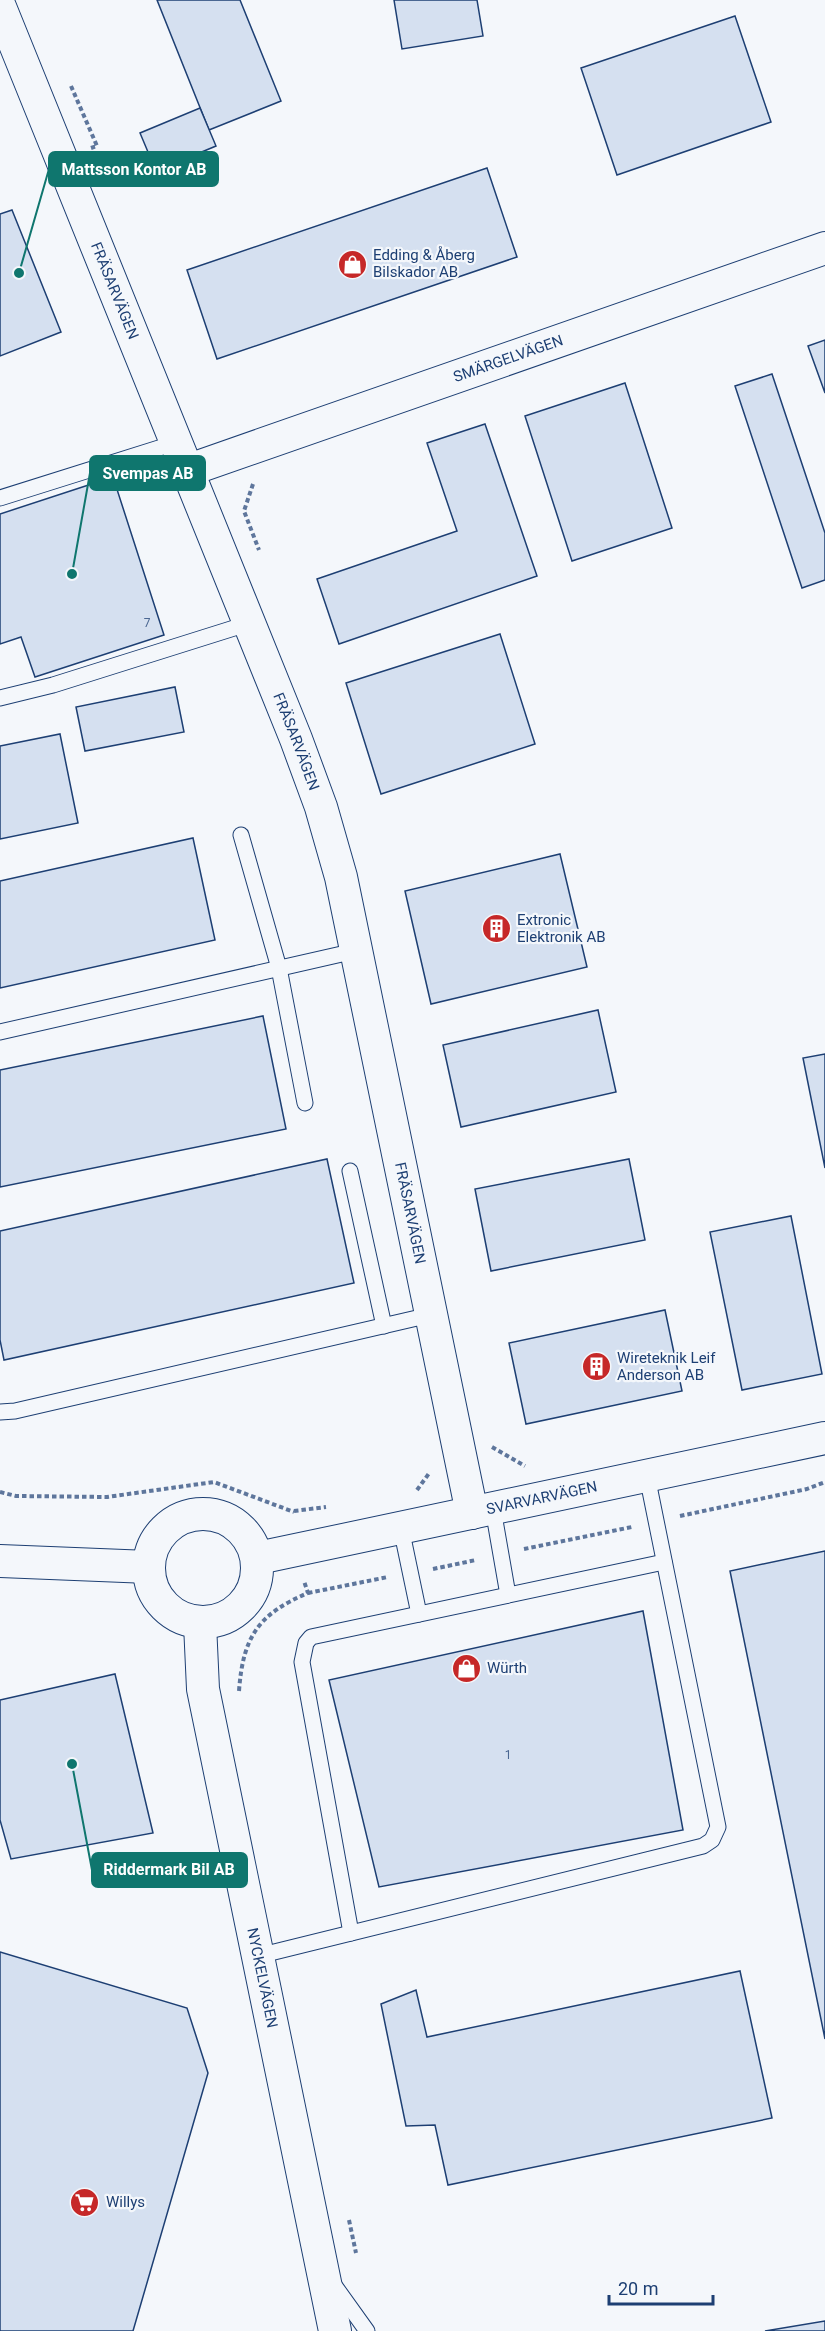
<svg xmlns="http://www.w3.org/2000/svg" width="825" height="2331" font-family="Roboto,sans-serif">
<rect width="100%" height="100%" fill="#f4f7fb"/>
<g fill="#d5e0f0" stroke="#1d3f73" stroke-width="1.5">
<path d="M157,0H240L281,101L209,130Z"/>
<path d="M394,0H477L483,36L402,49Z"/>
<path d="M735,16L771,122L617,175L581,68Z"/>
<path d="M200,108L216,146L156,171L140,133Z"/>
<path d="M487,168L517,257L217,359L187,270Z"/>
<path d="M12,210L61,332L0,356V214Z"/>
<path d="M825,340V393L808,346Z"/>
<path d="M772,374L825,533V580L802,588L735,386Z"/>
<path d="M625,383L672,528L572,561L525,416Z"/>
<path d="M485,424L537,576L339,644L317,579L457,531L427,443Z"/>
<path d="M113,477L164,635L35,677L21,637L0,644V514Z"/>
<path d="M500,634L535,744L381,794L346,683Z"/>
<path d="M175,687L184,732L85,751L76,707Z"/>
<path d="M60,734L78,823L0,839V746Z"/>
<path d="M193,838L215,940L0,988V881Z"/>
<path d="M560,854L587,967L431,1004L405,891Z"/>
<path d="M598,1010L616,1092L461,1127L443,1045Z"/>
<path d="M263,1016L286,1129L0,1187V1070Z"/>
<path d="M825,1054V1168L803,1058Z"/>
<path d="M327,1159L354,1283L4,1360L0,1340V1231Z"/>
<path d="M629,1159L645,1240L491,1271L475,1189Z"/>
<path d="M791,1216L822,1374L742,1390L710,1232Z"/>
<path d="M665,1310L682,1391L526,1424L509,1343Z"/>
<path d="M825,1551V2039L730,1571Z"/>
<path d="M643,1611L683,1830L379,1887L329,1680Z"/>
<path d="M115,1674L153,1833L11,1859L0,1820V1700Z"/>
<path d="M0,1952L187,2008L208,2073L133,2331H0Z"/>
<path d="M740,1971L772,2118L448,2185L435,2125L406,2126L381,2004L416,1990L427,2037Z"/>
<path d="M825,2321V2331H765Z"/>
</g>
<g fill="none" stroke-linecap="round" stroke-linejoin="round">
<defs>
<g id="lane">
<path d="M0,498L178,442"/>
<path d="M0,698L53,685L250,623"/>
<path d="M241,835L279,968L305,1103"/>
<path d="M0,1032L355,951"/>
<path d="M350,1171L384,1326"/>
<path d="M0,1412L15,1411L430,1315"/>
<path d="M493,1509L508,1595"/>
<path d="M401,1528L419,1614"/>
<path d="M351,1933L302,1662L306,1643L311,1637L664,1562"/>
<path d="M258,1956L703,1846L712,1840L718,1827L647,1476"/>
<path d="M334,2285L367,2331"/>
</g>
<g id="street">
<path id="s1" d="M0,7L296,739L321,807L341,877L472,1513"/>
<path id="s2" d="M189,470L825,248"/>
<circle cx="203" cy="1568" r="54"/>
<path id="s3" d="M258,1558L825,1438"/>
<path d="M0,1561L149,1567"/>
<path id="s4" d="M200,1624L203,1689L335,2331"/>
</g>
</defs>
<use href="#lane" stroke="#1d3f73" stroke-width="17"/>
<use href="#street" stroke="#1d3f73" stroke-width="34"/>
<g stroke="#5e769c" stroke-width="4" stroke-dasharray="4.5 3" stroke-linecap="butt">
<path d="M71,86L97,146L91,148"/>
<path d="M253,484L244,511L259,550"/>
<path d="M492,1447L525,1466"/>
<path d="M417,1490L430,1472"/>
<path d="M0,1492L16,1496L107,1497L214,1482L294,1512"/>
<path d="M294,1511L326,1507"/>
<path d="M680,1516L807,1489L825,1482"/>
<path d="M524,1549L632,1527"/>
<path d="M433,1569L476,1560"/>
<path d="M308,1593L388,1577"/>
<path d="M239,1691C243,1637 258,1614 308,1593L304,1581"/>
<path d="M349,2220L356,2253"/>
</g>
<use href="#lane" stroke="#f4f7fb" stroke-width="15"/>
<use href="#street" stroke="#f4f7fb" stroke-width="32"/>
</g>
<defs>
<symbol id="shop-disc" viewBox="-11 -11 22 22"><circle r="9.5" fill="#c62828" stroke="#f4f7fb"/><path d="M-5-2.5h2.3a2.7 3.5 0 0 1 5.4 0H5L5.5 6h-11ZM-1.5-2.5h3a1.5 2.3 0 0 0-3 0Z" fill="#fff"/></symbol>
<symbol id="building-disc" viewBox="-11 -11 22 22"><circle r="9.5" fill="#c62828" stroke="#f4f7fb"/><path d="M-4-6H4V6H1V3H-1V6H-4ZM-2.5-4.3h1.7v1.8h-1.7ZM.8-4.3h1.7v1.8H.8ZM-2.5-1h1.7V.8h-1.7ZM.8-1h1.7V.8H.8Z" fill="#fff"/></symbol>
<symbol id="supermarket-disc" viewBox="-11 -11 22 22"><circle r="9.5" fill="#c62828" stroke="#f4f7fb"/><path d="M-6-5.5h2.5l.6 2H6L4.5 2H-2.5L-4.4-4H-6ZM-1.5 3.2a1.3 1.3 0 1 0 .1 0ZM3 3.2a1.3 1.3 0 1 0 .1 0Z" fill="#fff"/></symbol>
</defs>
<g fill-rule="evenodd">
<use href="#shop-disc" x="336" y="248" width="33" height="33"/>
<use href="#building-disc" x="480" y="912" width="33" height="33"/>
<use href="#building-disc" x="580" y="1350" width="33" height="33"/>
<use href="#shop-disc" x="450" y="1652" width="33" height="33"/>
<use href="#supermarket-disc" x="68" y="2186" width="33" height="33"/>
</g>
<g text-anchor="middle" stroke-width="4.5" stroke-linejoin="round" paint-order="stroke">
<g font-size="12" fill="#4b6792">
<text x="147" y="627">7</text>
<text x="508" y="1759">1</text>
</g>
<g font-size="15" fill="#1d3f73" stroke="#f4f7fb" text-anchor="start">
<text x="373" y="260">Edding &amp; Åberg<tspan x="373" dy="17">Bilskador AB</tspan></text>
<text x="517" y="925">Extronic<tspan x="517" dy="17">Elektronik AB</tspan></text>
<text x="617" y="1363">Wireteknik Leif<tspan x="617" dy="17">Anderson AB</tspan></text>
<text x="487" y="1673">Würth</text>
<text x="106" y="2207">Willys</text>
</g>
<g font-size="15" fill="#1d3f73" stroke="#f4f7fb">
<text dy="5" stroke="none"><textPath href="#s1" startOffset="306">FRÄSARVÄGEN</textPath></text>
<text dy="5" stroke="none"><textPath href="#s2" startOffset="338">SMÄRGELVÄGEN</textPath></text>
<text dy="5" stroke="none"><textPath href="#s1" startOffset="792">FRÄSARVÄGEN</textPath></text>
<text dy="5" stroke="none"><textPath href="#s1" startOffset="1278">FRÄSARVÄGEN</textPath></text>
<text dy="5" stroke="none"><textPath href="#s3" startOffset="290">SVARVARVÄGEN</textPath></text>
<text dy="5" stroke="none"><textPath href="#s4" startOffset="360">NYCKELVÄGEN</textPath></text>
</g>
</g>
<path fill="none" stroke="#0f766e" stroke-width="2" d="M19 273L49 169M72 574L90 473M72 1764L92 1870"/>
<g fill="#0f766e" stroke="#f4f7fb" stroke-width="2">
<circle cx="19" cy="273" r="6"/>
<circle cx="72" cy="574" r="6"/>
<circle cx="72" cy="1764" r="6"/>
</g>
<g fill="#0f766e" stroke="#0f766e" stroke-width="2">
<rect x="49" y="152" width="169" height="34" rx="6"/>
<rect x="90" y="456" width="115" height="34" rx="6"/>
<rect x="92" y="1853" width="155" height="34" rx="6"/>
</g>
<g font-size="16" text-anchor="middle" font-weight="bold" fill="#fff">
<text x="134" y="175">Mattsson Kontor AB</text>
<text x="148" y="479">Svempas AB</text>
<text x="169" y="1875">Riddermark Bil AB</text>
</g>
<path d="M609 2295v9h104v-9" fill="none" stroke="#1d3f73" stroke-width="3"/>
<text x="618" y="2295" font-size="18" fill="#1d3f73" stroke="#f4f7fb" stroke-width="4.5" paint-order="stroke">20 m</text>
</svg>
